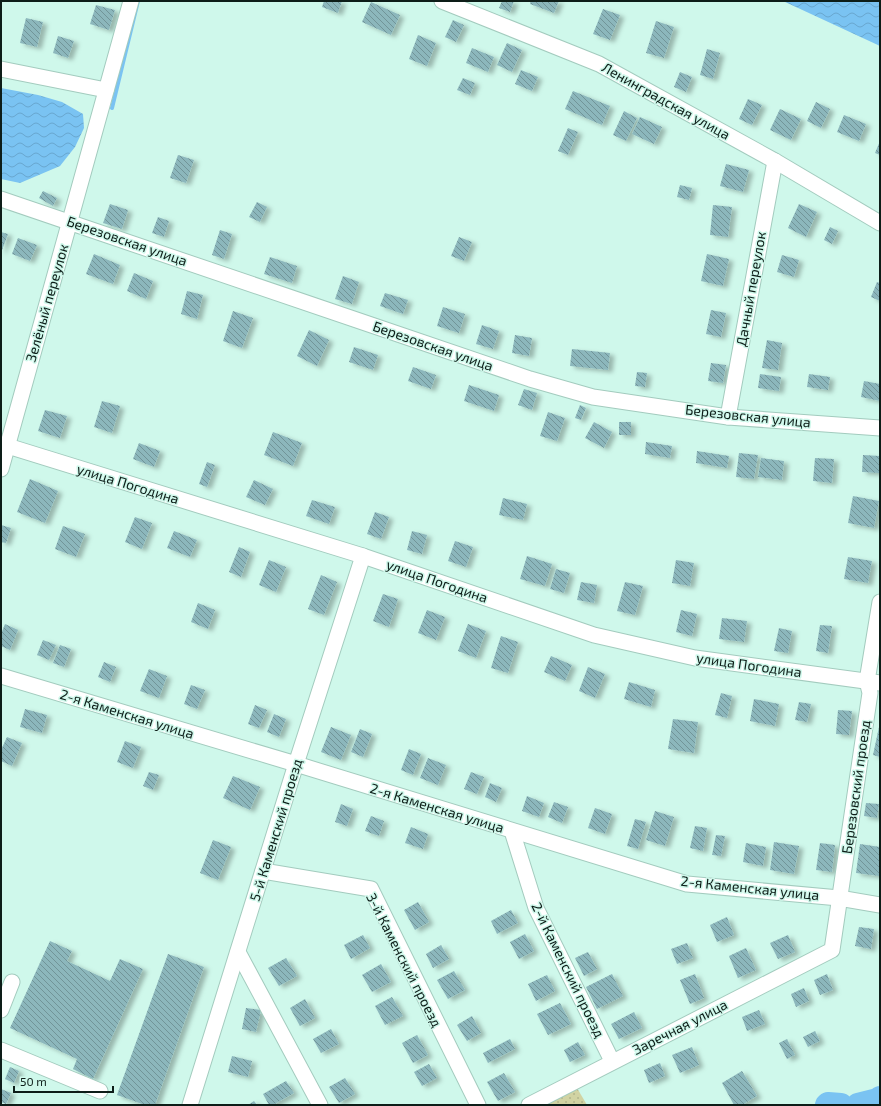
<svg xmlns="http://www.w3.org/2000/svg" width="881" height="1106" font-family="'Exo 2',sans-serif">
<defs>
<pattern id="green-dots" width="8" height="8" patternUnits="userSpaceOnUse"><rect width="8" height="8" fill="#d1d3a3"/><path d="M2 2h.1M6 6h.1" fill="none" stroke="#b2b58c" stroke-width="1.8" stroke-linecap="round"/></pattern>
<pattern id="water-waves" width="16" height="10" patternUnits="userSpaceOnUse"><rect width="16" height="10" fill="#7ac3f2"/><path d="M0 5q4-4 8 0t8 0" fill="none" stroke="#68a7cf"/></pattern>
<pattern id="building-back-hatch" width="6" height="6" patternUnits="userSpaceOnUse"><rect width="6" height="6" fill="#8cb7bc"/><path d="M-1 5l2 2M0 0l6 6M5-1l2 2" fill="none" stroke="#719498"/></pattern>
<filter id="shadow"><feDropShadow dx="4.5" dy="2.5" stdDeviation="2" flood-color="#0004"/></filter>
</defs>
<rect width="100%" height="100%" fill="#cff8eb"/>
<path fill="url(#green-dots)" d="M577,1088L587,1105H547Z"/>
<g fill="url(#water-waves)">
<path d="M783,1H880V46Z"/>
<path d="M1,88L38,95L62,102L83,114L84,128L75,147L60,166L20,183L1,179Z"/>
</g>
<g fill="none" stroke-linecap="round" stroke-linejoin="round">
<path stroke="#7ac3f2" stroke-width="4" d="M112,108L138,1"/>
<g stroke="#7ac3f2" stroke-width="24">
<path d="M827,1105L828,1104L841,1105"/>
<path d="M858,1105L878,1100L880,1098"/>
</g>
</g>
<g fill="url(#building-back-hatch)" filter="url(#shadow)">
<path d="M324,1H342L338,13L322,7Z"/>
<path d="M502,1H514L510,12L499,8Z"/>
<path d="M531,1H559L554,13L530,4Z"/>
<path d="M371,2L400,15L391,35L362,22Z"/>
<path d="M96,5L115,10L109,30L90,24Z"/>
<path d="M603,9L620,15L610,40L593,34Z"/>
<path d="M26,18L43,22L37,47L20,43Z"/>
<path d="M453,20L464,25L456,42L445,37Z"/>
<path d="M656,21L674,27L664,58L646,53Z"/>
<path d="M418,35L436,43L427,66L409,59Z"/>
<path d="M58,36L74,41L68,58L53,53Z"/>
<path d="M507,43L522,50L512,72L497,65Z"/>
<path d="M472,48L494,57L488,72L466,63Z"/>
<path d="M707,49L720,53L713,79L700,75Z"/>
<path d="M521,70L538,77L532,91L515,84Z"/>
<path d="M680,72L692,77L686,92L674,87Z"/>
<path d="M463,78L475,83L470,95L457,90Z"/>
<path d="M573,91L610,106L602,125L565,109Z"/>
<path d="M748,99L762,105L752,125L739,119Z"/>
<path d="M816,102L830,109L821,128L807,121Z"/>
<path d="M780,109L801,119L791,140L770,130Z"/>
<path d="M624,111L637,118L626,141L613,135Z"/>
<path d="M844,115L866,124L859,141L837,132Z"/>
<path d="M640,117L662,127L654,144L632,134Z"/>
<path d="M568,128L578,132L568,155L558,151Z"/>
<path d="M880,141V155L875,153Z"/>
<path d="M178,155L194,160L186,183L170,178Z"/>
<path d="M726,164L749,170L743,192L720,186Z"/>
<path d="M680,185L692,188L689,200L677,197Z"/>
<path d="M43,191L57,198L53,206L39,198Z"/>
<path d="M257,202L267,207L260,222L249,217Z"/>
<path d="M110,204L128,210L122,229L103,223Z"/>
<path d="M799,204L817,212L806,237L788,228Z"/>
<path d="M713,205L732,207L728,237L710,235Z"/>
<path d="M158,217L169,221L164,237L152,233Z"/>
<path d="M830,227L838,231L832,244L824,240Z"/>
<path d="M220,230L232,234L224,259L212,255Z"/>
<path d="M1,232L8,234L1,253Z"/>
<path d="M459,237L472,242L464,261L451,256Z"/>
<path d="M18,238L37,245L30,261L12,254Z"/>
<path d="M94,254L120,265L113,284L86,274Z"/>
<path d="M707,254L729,259L723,286L701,281Z"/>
<path d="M782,255L799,260L794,277L777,272Z"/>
<path d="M270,257L297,266L292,283L264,274Z"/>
<path d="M134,273L153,281L146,299L127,291Z"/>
<path d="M343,276L359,282L352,304L335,299Z"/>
<path d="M877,282L880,283V301L871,297Z"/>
<path d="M187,291L203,295L197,319L181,314Z"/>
<path d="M385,293L408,300L403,314L380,306Z"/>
<path d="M443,307L465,314L459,333L437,326Z"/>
<path d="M711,310L726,313L721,337L706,334Z"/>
<path d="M233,311L253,318L242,348L223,341Z"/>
<path d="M482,325L499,331L493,349L476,344Z"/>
<path d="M309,330L329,340L317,366L297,356Z"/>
<path d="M515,335L532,338L529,356L512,353Z"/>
<path d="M767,340L782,343L778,370L762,368Z"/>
<path d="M354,347L378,355L373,370L349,362Z"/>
<path d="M572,349L610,353L608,370L570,366Z"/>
<path d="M711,363L726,365L723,383L708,381Z"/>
<path d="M413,367L436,375L431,389L408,381Z"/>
<path d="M637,372L647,373L645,387L635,386Z"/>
<path d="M760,374L781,377L779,391L758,388Z"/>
<path d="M809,374L830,377L828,390L807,387Z"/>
<path d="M864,381L880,384V401L861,397Z"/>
<path d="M469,385L499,395L494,411L464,401Z"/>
<path d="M524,389L537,393L532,410L518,405Z"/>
<path d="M102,401L120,406L112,433L94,427Z"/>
<path d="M580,405L586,408L581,420L575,418Z"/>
<path d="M45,410L67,416L60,438L38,431Z"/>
<path d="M548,412L565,418L557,441L540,436Z"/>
<path d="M594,422L612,432L604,448L585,438Z"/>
<rect x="619" y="422" width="12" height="13"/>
<path d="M273,432L302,443L293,466L264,455Z"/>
<path d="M646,442L672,446L670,458L645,454Z"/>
<path d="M139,443L160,451L154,467L133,459Z"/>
<path d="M697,451L729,456L727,468L696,463Z"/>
<path d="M739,453L758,455L754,479L736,477Z"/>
<path d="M863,455L880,456L879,473L862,472Z"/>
<path d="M761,458L784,461L782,480L758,477Z"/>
<path d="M815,458L834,459L832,483L813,481Z"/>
<path d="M207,462L215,465L207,487L199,484Z"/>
<path d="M30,479L58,491L45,523L17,512Z"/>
<path d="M254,480L273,489L265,505L246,497Z"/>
<path d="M853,496L879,501L874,528L848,523Z"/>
<path d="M503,498L527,504L523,520L499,515Z"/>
<path d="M312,500L335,507L329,524L306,516Z"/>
<path d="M375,512L389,517L381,539L367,534Z"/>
<path d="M135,517L152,523L142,549L125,542Z"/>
<path d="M1,525L11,528L6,543L1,542Z"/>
<path d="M63,526L85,534L76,557L55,549Z"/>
<path d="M174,531L197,540L190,557L167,548Z"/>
<path d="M412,531L427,535L422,554L407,550Z"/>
<path d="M455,541L473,547L466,567L448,561Z"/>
<path d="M239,547L250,552L241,577L229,572Z"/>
<path d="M527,556L552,564L545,586L520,579Z"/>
<path d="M848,557L872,561L868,583L844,579Z"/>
<path d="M269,560L286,567L276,592L259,585Z"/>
<path d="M676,560L694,563L690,586L672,583Z"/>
<path d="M556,569L570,573L564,593L550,589Z"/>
<path d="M321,575L337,582L324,615L308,609Z"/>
<path d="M581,582L597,585L594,603L577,600Z"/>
<path d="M625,582L643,586L635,615L617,611Z"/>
<path d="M383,594L398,599L389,627L373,621Z"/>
<path d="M198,603L215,610L208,629L191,622Z"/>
<path d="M427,610L445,617L436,640L418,633Z"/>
<path d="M681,610L697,614L692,636L676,632Z"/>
<path d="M722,618L747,621L744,642L719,639Z"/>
<path d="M5,624L18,630L10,650L1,646V634Z"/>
<path d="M468,624L486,631L476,658L458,651Z"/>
<path d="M820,625L832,626L828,653L816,651Z"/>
<path d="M779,628L792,631L788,653L774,651Z"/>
<path d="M501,636L518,642L508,673L491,668Z"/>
<path d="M43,640L56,645L49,660L37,655Z"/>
<path d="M60,645L71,649L64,667L53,663Z"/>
<path d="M551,656L572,665L565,681L544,672Z"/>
<path d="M104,662L116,667L110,682L98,677Z"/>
<path d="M588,667L605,674L595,698L579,691Z"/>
<path d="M149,669L167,676L159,698L140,691Z"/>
<path d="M629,682L655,690L651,707L624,699Z"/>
<path d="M191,685L205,690L197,709L184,704Z"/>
<path d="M721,693L732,696L727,718L715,715Z"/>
<path d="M754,699L779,704L775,726L750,721Z"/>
<path d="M799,702L811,704L807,722L795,720Z"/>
<path d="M255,705L267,710L259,728L248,724Z"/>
<path d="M25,709L47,715L42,733L20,727Z"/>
<path d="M838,710L852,711L849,735L836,734Z"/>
<path d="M274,714L286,719L279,737L267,732Z"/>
<path d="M673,719L698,722L694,753L668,749Z"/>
<path d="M331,727L351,735L341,760L321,752Z"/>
<path d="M879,727H880V757L873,755Z"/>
<path d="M360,729L372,734L363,757L351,752Z"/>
<path d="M7,737L22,743L12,766L1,761V750Z"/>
<path d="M125,741L141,747L133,768L117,762Z"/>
<path d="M409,749L421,754L413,775L401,770Z"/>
<path d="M428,758L446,765L438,785L420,778Z"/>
<path d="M149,772L159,775L153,790L143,786Z"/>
<path d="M471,772L484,777L477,794L464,789Z"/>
<path d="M233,776L260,787L250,810L223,798Z"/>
<path d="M490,783L502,788L496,802L485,797Z"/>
<path d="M527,796L544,803L539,817L522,811Z"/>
<path d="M554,802L568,807L562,823L548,817Z"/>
<path d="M866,803L879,804L877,818L864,816Z"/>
<path d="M341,804L353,809L347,826L335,822Z"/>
<path d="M595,808L612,814L605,834L588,828Z"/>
<path d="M655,811L674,817L665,846L646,840Z"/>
<path d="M371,816L384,821L379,836L365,831Z"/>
<path d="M635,819L646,822L638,849L627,846Z"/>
<path d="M695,826L707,828L703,851L690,848Z"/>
<path d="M411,827L428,834L423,849L405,843Z"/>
<path d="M716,835L725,836L721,856L712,855Z"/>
<path d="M213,840L231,847L218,880L200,873Z"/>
<path d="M774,842L799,846L794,874L770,870Z"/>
<path d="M746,843L766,847L763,866L743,862Z"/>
<path d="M820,843L835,845L832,872L816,870Z"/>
<path d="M860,844L880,847V866L879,876L856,873Z"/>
<path d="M418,902L429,922L415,930L404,910Z"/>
<path d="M511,910L518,923L497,934L491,921Z"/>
<path d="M727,917L734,935L717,942L710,925Z"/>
<path d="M859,927L874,929L871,949L855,946Z"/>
<path d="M525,934L534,951L519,959L510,942Z"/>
<path d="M363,935L370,948L351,959L344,945Z"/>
<path d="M788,935L795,952L778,959L770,943Z"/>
<path d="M50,941L72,951L67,961L110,981L120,959L143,969L93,1079L73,1069L77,1059L10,1028Z"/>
<path d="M687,943L693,958L677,964L671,949Z"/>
<path d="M441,945L449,959L433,968L426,954Z"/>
<path d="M746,948L756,970L738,978L729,956Z"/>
<path d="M588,952L597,969L584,976L575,958Z"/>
<path d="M168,954L204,967L155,1105H145L117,1095Z"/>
<path d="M286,958L297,976L279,986L268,968Z"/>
<path d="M381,964L391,982L372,992L362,975Z"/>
<path d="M454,971L465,990L448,999L437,980Z"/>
<path d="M612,974L623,996L597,1009L586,987Z"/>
<path d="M695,974L704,998L690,1004L680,980Z"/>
<path d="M827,974L833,990L820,995L814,980Z"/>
<path d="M547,975L555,991L536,1001L528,984Z"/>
<path d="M804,988L809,1001L796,1007L791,994Z"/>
<path d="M392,997L403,1016L385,1025L375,1006Z"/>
<path d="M305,999L315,1018L300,1026L290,1008Z"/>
<path d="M560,1003L571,1024L548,1035L537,1014Z"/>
<path d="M246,1008L261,1010L256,1032L242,1029Z"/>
<path d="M759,1010L765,1024L747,1031L742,1017Z"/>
<path d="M634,1012L642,1028L619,1039L611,1024Z"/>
<path d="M472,1016L481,1033L467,1041L457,1025Z"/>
<path d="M331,1029L339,1044L321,1053L313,1039Z"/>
<path d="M815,1031L820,1041L808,1047L803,1037Z"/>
<path d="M417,1035L428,1055L413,1063L402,1043Z"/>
<path d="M510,1039L515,1049L488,1063L483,1053Z"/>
<path d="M787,1039L795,1055L787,1059L779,1043Z"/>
<path d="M578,1042L585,1055L570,1062L564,1050Z"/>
<path d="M692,1047L699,1065L680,1073L672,1055Z"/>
<path d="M232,1056L252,1061L248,1077L228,1072Z"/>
<path d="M660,1063L665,1076L649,1083L644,1070Z"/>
<path d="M429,1064L437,1078L422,1086L414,1072Z"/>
<path d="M10,1067L19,1071L14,1083L5,1079Z"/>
<path d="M742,1071L757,1096L742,1105H734L722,1083Z"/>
<path d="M504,1073L515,1092L498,1101L487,1082Z"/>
<path d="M345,1078L355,1094L339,1103L329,1087Z"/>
<path d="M286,1081L294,1093L273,1105H269L263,1094Z"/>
<path d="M1,1089L11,1093L6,1104L1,1102Z"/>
<path d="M254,1101L257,1105H248Z"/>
</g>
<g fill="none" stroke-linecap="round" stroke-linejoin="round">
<defs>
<g id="minor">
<path d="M442,1L599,64L775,161L880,223"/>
<path d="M1,69L106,90"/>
<path d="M1,199L530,379L593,397L728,417L880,428"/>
<path d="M728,417L775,161"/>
<path d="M1,444L363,556L594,635L695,658L880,683"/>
<path d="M1,469L131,1"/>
<path d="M1,676L296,764L687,884L839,898L880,905"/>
<path d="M512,831L536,908L612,1061"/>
<path d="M263,871L371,889L478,1105"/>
<path d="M238,952L320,1105"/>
<path d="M1,1010L12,982"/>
<path d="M1,1050L100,1091"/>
<path d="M190,1105L296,764L363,556"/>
<path d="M529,1105L832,950L870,693L867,681L880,602"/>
</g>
</defs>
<use href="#minor" stroke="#a3cbbe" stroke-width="17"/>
<use href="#minor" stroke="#fff" stroke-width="15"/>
</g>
<g text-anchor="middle" stroke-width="3" stroke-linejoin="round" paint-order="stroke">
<g font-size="14" fill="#0d1d18" stroke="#cff8eb">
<text transform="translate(666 101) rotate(29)" y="5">Ленинградская улица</text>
<text transform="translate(127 241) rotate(19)" y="5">Березовская улица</text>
<text transform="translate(751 289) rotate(-80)" y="5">Дачный переулок</text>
<text transform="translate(47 303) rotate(-74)" y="5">Зелёный переулок</text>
<text transform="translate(433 346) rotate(19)" y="5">Березовская улица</text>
<text transform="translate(748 416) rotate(6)" y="5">Березовская улица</text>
<text transform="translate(128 484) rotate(17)" y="5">улица Погодина</text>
<text transform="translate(437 581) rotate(19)" y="5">улица Погодина</text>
<text transform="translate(749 665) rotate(8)" y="5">улица Погодина</text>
<text transform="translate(127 714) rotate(17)" y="5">2-я Каменская улица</text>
<text transform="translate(856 787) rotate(-82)" y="5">Березовский проезд</text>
<text transform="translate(437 808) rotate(17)" y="5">2-я Каменская улица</text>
<text transform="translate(276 830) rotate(-73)" y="5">5-й Каменский проезд</text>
<text transform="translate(750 888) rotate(6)" y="5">2-я Каменская улица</text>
<text transform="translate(404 960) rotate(63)" y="5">3-й Каменский проезд</text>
<text transform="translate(568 970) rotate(64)" y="5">2-й Каменский проезд</text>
<text transform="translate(680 1027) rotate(-27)" y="5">Заречная улица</text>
</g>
</g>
<rect width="881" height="1106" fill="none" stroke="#0d1d18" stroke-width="4"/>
<path d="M14 1086v6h99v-6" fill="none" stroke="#0d1d18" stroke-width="2"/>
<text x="20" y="1086" font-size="12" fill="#0d1d18" stroke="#cff8eb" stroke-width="3" paint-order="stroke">50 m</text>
</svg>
